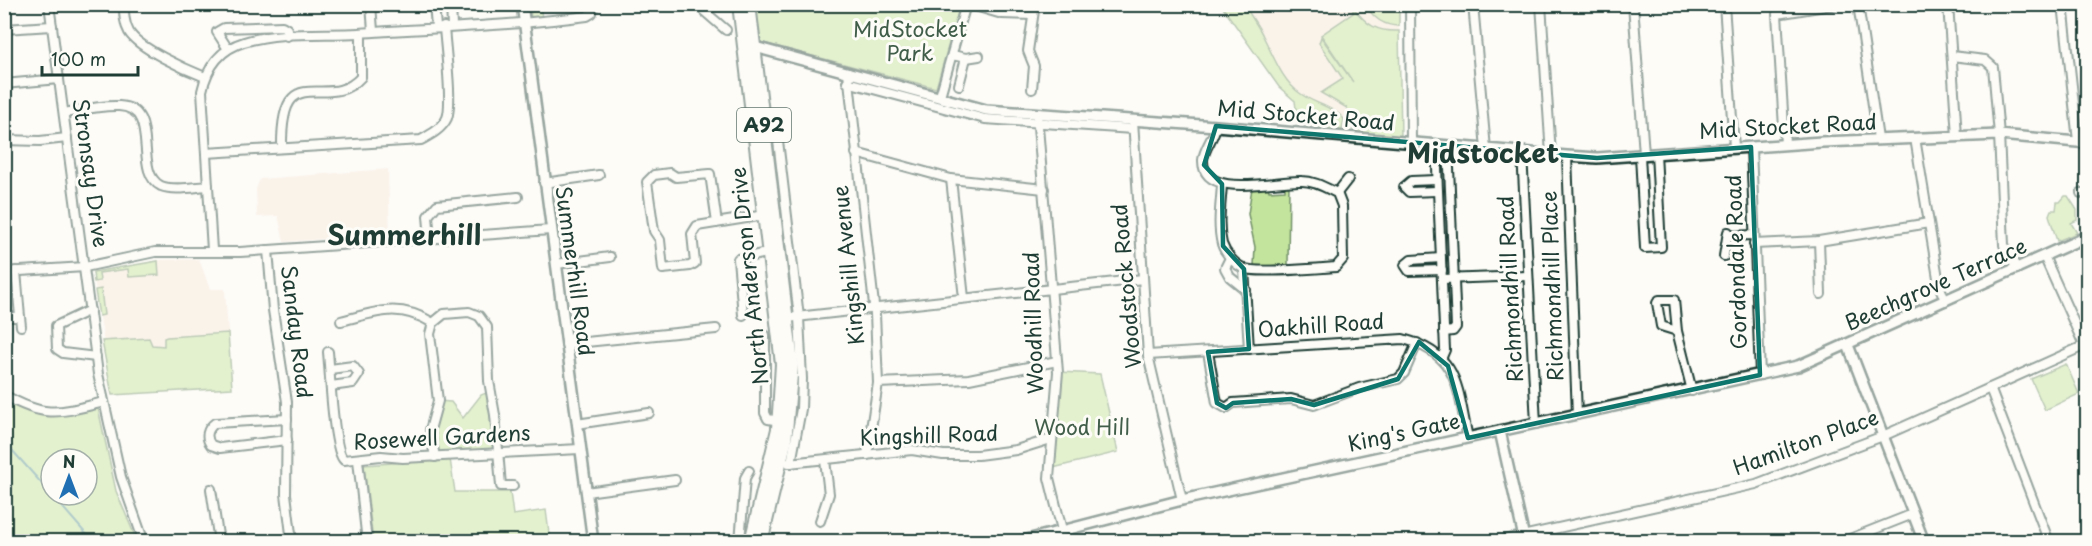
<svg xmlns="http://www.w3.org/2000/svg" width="2092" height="546" font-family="'Playpen Sans',sans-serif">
<rect width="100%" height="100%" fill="#fdfcf7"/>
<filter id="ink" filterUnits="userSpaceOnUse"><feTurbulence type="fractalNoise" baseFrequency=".0167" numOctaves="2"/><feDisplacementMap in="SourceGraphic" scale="12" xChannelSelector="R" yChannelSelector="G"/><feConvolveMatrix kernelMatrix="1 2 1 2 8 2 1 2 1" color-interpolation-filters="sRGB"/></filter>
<g filter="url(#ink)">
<g fill="#f6e8da">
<path d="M1221,5H1399L1401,136L1298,124L1295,101L1279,87Z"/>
<path d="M388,169L390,234L284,242L278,216L257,217L256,189L260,179Z"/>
<path d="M199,259L210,289H225L232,388L112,395L93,272L162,260Z"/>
</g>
<g fill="#c3e49d" stroke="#719068" stroke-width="1.5" fill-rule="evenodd">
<path d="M530,5H540L542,18L531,20Z"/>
<path d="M755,5H960L936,88L759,42Z"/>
<path d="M1221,5H1245C1250,16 1258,25 1263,36C1273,55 1282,81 1301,94C1315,104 1332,106 1344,119L1342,130L1298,124L1295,101L1279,87Z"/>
<path d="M1366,5H1399V26C1384,26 1373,18 1366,5Z"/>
<path d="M1353,7C1366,25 1377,32 1399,31L1401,136L1354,132L1347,108L1321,93L1343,79L1319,43L1321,37L1353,82L1321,35L1353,13Z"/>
<path d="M853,78L986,114L1030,119L985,116L852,80Z"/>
<path d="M1289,184L1288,265L1254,266L1255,247L1248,214L1252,188L1268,186L1269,191L1285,190V185Z"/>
<path d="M2065,196H2068L2077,210V220L2071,223L2077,233L2057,241L2049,215L2051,210H2056L2057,202H2060Z"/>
<path d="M158,261L159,275L129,277L128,269L99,273L100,281L94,282L93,272Z"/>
<path d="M101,289L104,315L99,316L95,290Z"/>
<path d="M228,333L232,388L112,395L102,341L149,338L152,345L164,346V338L167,337Z"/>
<path d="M2066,364L2079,394L2045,410L2031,379Z"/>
<path d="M1058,372L1100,374L1118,452L1049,469Z"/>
<path d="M491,391L499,452L435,457L431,424L438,401L451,402L463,418L481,395Z"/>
<path d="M4,399C43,418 57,416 98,408L116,491L137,541H5ZM51,459H87V495H51Z"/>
<path d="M450,459L455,492H510L513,515L546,510L550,541H373L364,465Z"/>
</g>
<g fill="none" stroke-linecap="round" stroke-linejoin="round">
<g stroke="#569295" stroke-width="2">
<path d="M4,441L51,494"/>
<path d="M52,495L93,542"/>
</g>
<defs>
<g id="minor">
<path d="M49,4L98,374L121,477L144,542"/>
<path d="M124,4C124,14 124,23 129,32C138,48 187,70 205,77"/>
<path d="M371,4L373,31"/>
<path d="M434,4L436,27"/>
<path d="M451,4L452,27"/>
<path d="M696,4L726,30"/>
<path d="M968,4L1002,14L1033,15"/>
<path d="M1410,4L1411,143"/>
<path d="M1473,4L1486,149"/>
<path d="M1541,4L1551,155"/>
<path d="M1633,4L1644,154"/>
<path d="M1724,4L1734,147"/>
<path d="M1858,4L1878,139"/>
<path d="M1948,4L1957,136"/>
<path d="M2063,4L2078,141"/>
<path d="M4,29L52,26"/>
<path d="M228,49L217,32L224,28L282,26L287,29V36"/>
<path d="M952,55L966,58L979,56"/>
<path d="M1952,56L1985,60L1993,67L1999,135L2004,245L2017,269"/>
<path d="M848,72L875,314L878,383L867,455"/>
<path d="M847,82L985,119L1133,129"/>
<path d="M4,84L59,79"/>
<path d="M959,85L966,58"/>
<path d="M1032,89L1034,66L1028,51L1035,4"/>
<path d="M940,96L966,4"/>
<path d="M64,113C81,110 101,105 119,106C162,108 132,172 161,186C174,191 194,187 208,186"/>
<path d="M1037,114L1058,372L1049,478L1062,530"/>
<path d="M1133,120L1148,355L1182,500"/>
<path d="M764,126L776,124L799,317L802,379L801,409L791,463"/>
<path d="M1216,126C1214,138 1204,148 1203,160C1202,201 1279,179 1302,181C1315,181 1326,188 1337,193L1342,206L1343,259L1336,267C1320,268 1254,274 1243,268C1234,264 1225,253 1222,244C1217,224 1221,204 1222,184"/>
<path d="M1915,138L1939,284L1945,301"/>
<path d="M4,140L40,141L67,138"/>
<path d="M1785,144L1777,14L1837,4"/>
<path d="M1436,145L1445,350L1442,357"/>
<path d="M282,147C281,55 327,115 361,77V33"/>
<path d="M1751,147L1760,375"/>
<path d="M1522,152L1536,424"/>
<path d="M206,153L421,140C430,135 442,129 447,118C453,103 445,46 444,27"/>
<path d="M856,153L951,179L1044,189"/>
<path d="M1640,155L1645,248L1661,247L1656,153"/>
<path d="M1567,156L1577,415"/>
<path d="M951,179L964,298"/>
<path d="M1437,180L1411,181L1404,187L1409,192L1437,191"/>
<path d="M544,183L599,175"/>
<path d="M1337,193L1348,179"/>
<path d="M2081,193H2088"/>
<path d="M717,223L710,174L676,177L670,173L654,175L647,182L654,231L660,240L663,269L690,266L695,263L692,234L697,226L765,215"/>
<path d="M1728,236L1754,235"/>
<path d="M430,239L428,216L437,205L518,197"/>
<path d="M1819,241L1821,294"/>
<path d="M1754,244L1819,241L1929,223"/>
<path d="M212,250L202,91C207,68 220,49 244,42C279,31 322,35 359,33C435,28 512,26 587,16L592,13L593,4"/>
<path d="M268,250L273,310L287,402L286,494L292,542"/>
<path d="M1724,256L1728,232"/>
<path d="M2044,256L2088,354"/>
<path d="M1230,258L1225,268L1230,277L1246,290"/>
<path d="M1441,258L1411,260L1405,265L1409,271L1442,270"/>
<path d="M556,264L610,257"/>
<path d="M1244,269L1249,349"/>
<path d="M4,272L85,267L155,252H240L551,230"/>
<path d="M1442,279L1528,276"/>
<path d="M90,310L56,326L57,349L63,353L96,357"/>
<path d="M743,315L738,259L772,252"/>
<path d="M4,317H20L16,271"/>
<path d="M20,317L21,326"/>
<path d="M787,318L1143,279"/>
<path d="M341,321C377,312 398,302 433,323"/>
<path d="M1677,331L1661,326L1657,303L1659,300H1674L1677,331L1692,391"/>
<path d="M1444,332L1453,331L1456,327L1448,145"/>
<path d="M765,335V413L768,419L781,421"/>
<path d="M566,344L716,329"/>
<path d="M328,352C330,371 333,451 344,460L381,456L403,458L580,449"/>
<path d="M1208,352L1217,403L1226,408L1233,403L1291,399L1314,405L1359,388L1398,379L1404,373L1417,343"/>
<path d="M1148,355L1403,339C1460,354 1457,389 1468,438"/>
<path d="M330,369L353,366L359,374L353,383L331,386"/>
<path d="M878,383L969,379L1057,361"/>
<path d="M1990,388L2049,542"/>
<path d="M4,395C46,419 59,413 104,402"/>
<path d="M577,424L649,413"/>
<path d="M287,440L220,448L211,445C205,437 207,429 215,423L287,419"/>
<path d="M435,457L430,430L438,401L430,334L433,323L444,314L469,312L479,316L487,327L489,381L495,415L501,486H513"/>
<path d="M358,460L367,542"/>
<path d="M789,463L912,450L943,455H978L1016,450L1051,439"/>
<path d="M211,489L219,542"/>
<path d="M586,492L675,480"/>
<path d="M820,521L829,494L825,460"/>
<path d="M740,542L745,478L749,471"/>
<path d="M1495,542L1756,484L1883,436L2088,344"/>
<path d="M1842,542L1913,514"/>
</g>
<g id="tertiary">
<path d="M522,4L593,542"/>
<path d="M751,46L986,110L1216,126L1567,156L1597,158L1822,142L1999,135L2088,143"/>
<path d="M1848,345L1924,542"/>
<path d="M1500,431L1525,542"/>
<path d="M1019,542L1182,500L1798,366L2088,236"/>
</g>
<g id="primary">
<path d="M739,4L782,364L778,429L751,542"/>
<path d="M749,4L792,364L785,442L761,542"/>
</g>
</defs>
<use href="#minor" stroke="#1f3d34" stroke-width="12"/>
<use href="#tertiary" stroke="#1f3d34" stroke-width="14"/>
<use href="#primary" stroke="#1f3d34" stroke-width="16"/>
<use href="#minor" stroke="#fdfcf7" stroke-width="8"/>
<use href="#tertiary" stroke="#fdfcf7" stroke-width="9"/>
<use href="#primary" stroke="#fdfcf7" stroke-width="12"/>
</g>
</g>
<path d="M0 0H2092V546H0ZM1216,126L1597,158L1751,147L1760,375L1468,438L1448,366L1419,342L1398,379L1314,405L1291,399L1233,403L1226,408L1217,403L1208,352L1249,349L1244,269L1223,246L1222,184L1204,165Z" fill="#fdfcf7" fill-opacity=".55" fill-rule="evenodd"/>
<path fill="none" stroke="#0f766e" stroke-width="4.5" stroke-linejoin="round" d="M1216,126L1597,158L1751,147L1760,375L1468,438L1448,366L1419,342L1398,379L1314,405L1291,399L1233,403L1226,408L1217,403L1208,352L1249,349L1244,269L1223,246L1222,184L1204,165Z"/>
<g text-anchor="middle" stroke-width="6" stroke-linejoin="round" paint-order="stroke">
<rect fill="#fdfcf7" stroke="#62766e" stroke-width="1.5" x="737" y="108" width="54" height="34" rx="4.5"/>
<g font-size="20" font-weight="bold" fill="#1f3d34">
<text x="764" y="132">A92</text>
</g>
<g font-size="21" fill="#405e49" stroke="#fdfcf7">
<text x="910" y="37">MidStocket<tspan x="910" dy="24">Park</tspan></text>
<text x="1082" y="435">Wood Hill</text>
</g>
<g font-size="21" fill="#1f3d34" stroke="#fdfcf7">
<text transform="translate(1306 116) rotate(5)" y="7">Mid Stocket Road</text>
<text transform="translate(1788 127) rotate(-3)" y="7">Mid Stocket Road</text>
<text transform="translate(90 173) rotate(82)" y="7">Stronsay Drive</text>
<text transform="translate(1737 262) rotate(-92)" y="7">Gordondale Road</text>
<text transform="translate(849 265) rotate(-96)" y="7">Kingshill Avenue</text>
<text transform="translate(574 271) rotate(82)" y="7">Summerhill Road</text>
<text transform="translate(750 276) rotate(-96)" y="7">North Anderson Drive</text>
<text transform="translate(1936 285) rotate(-24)" y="7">Beechgrove Terrace</text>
<text transform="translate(1127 286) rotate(-95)" y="7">Woodstock Road</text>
<text transform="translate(1553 286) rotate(-92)" y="7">Richmondhill Place</text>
<text transform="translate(1511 289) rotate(-93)" y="7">Richmondhill Road</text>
<text transform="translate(1034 323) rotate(-92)" y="7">Woodhill Road</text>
<text transform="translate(1321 326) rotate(-4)" y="7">Oakhill Road</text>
<text transform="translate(296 332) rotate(83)" y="7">Sanday Road</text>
<text transform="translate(1404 433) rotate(-12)" y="7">King's Gate</text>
<text transform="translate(929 436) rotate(-2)" y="7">Kingshill Road</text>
<text transform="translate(442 438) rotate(-3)" y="7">Rosewell Gardens</text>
<text transform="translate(1806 443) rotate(-20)" y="7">Hamilton Place</text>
</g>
<g font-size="27" font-weight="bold" fill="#1f3d34" stroke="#fdfcf7">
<text x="1483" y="163">Midstocket</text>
<text x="404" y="245">Summerhill</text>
</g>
</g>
<rect width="2092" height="546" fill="none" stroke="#fdfcf7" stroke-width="24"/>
<rect x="12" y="12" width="2068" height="522" fill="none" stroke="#1f3d34" stroke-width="2" filter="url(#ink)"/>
<g transform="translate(69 477)"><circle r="28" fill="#fdfcf7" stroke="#a4b0a9" stroke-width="1.5"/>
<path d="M0-4.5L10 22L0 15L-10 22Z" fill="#1f6fb2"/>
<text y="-9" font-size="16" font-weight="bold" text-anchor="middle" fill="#1f3d34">N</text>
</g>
<path d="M42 66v9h96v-9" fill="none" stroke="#1f3d34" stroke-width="3"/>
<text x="51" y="66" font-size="18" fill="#1f3d34" stroke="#fdfcf7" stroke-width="4.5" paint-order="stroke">100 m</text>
</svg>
